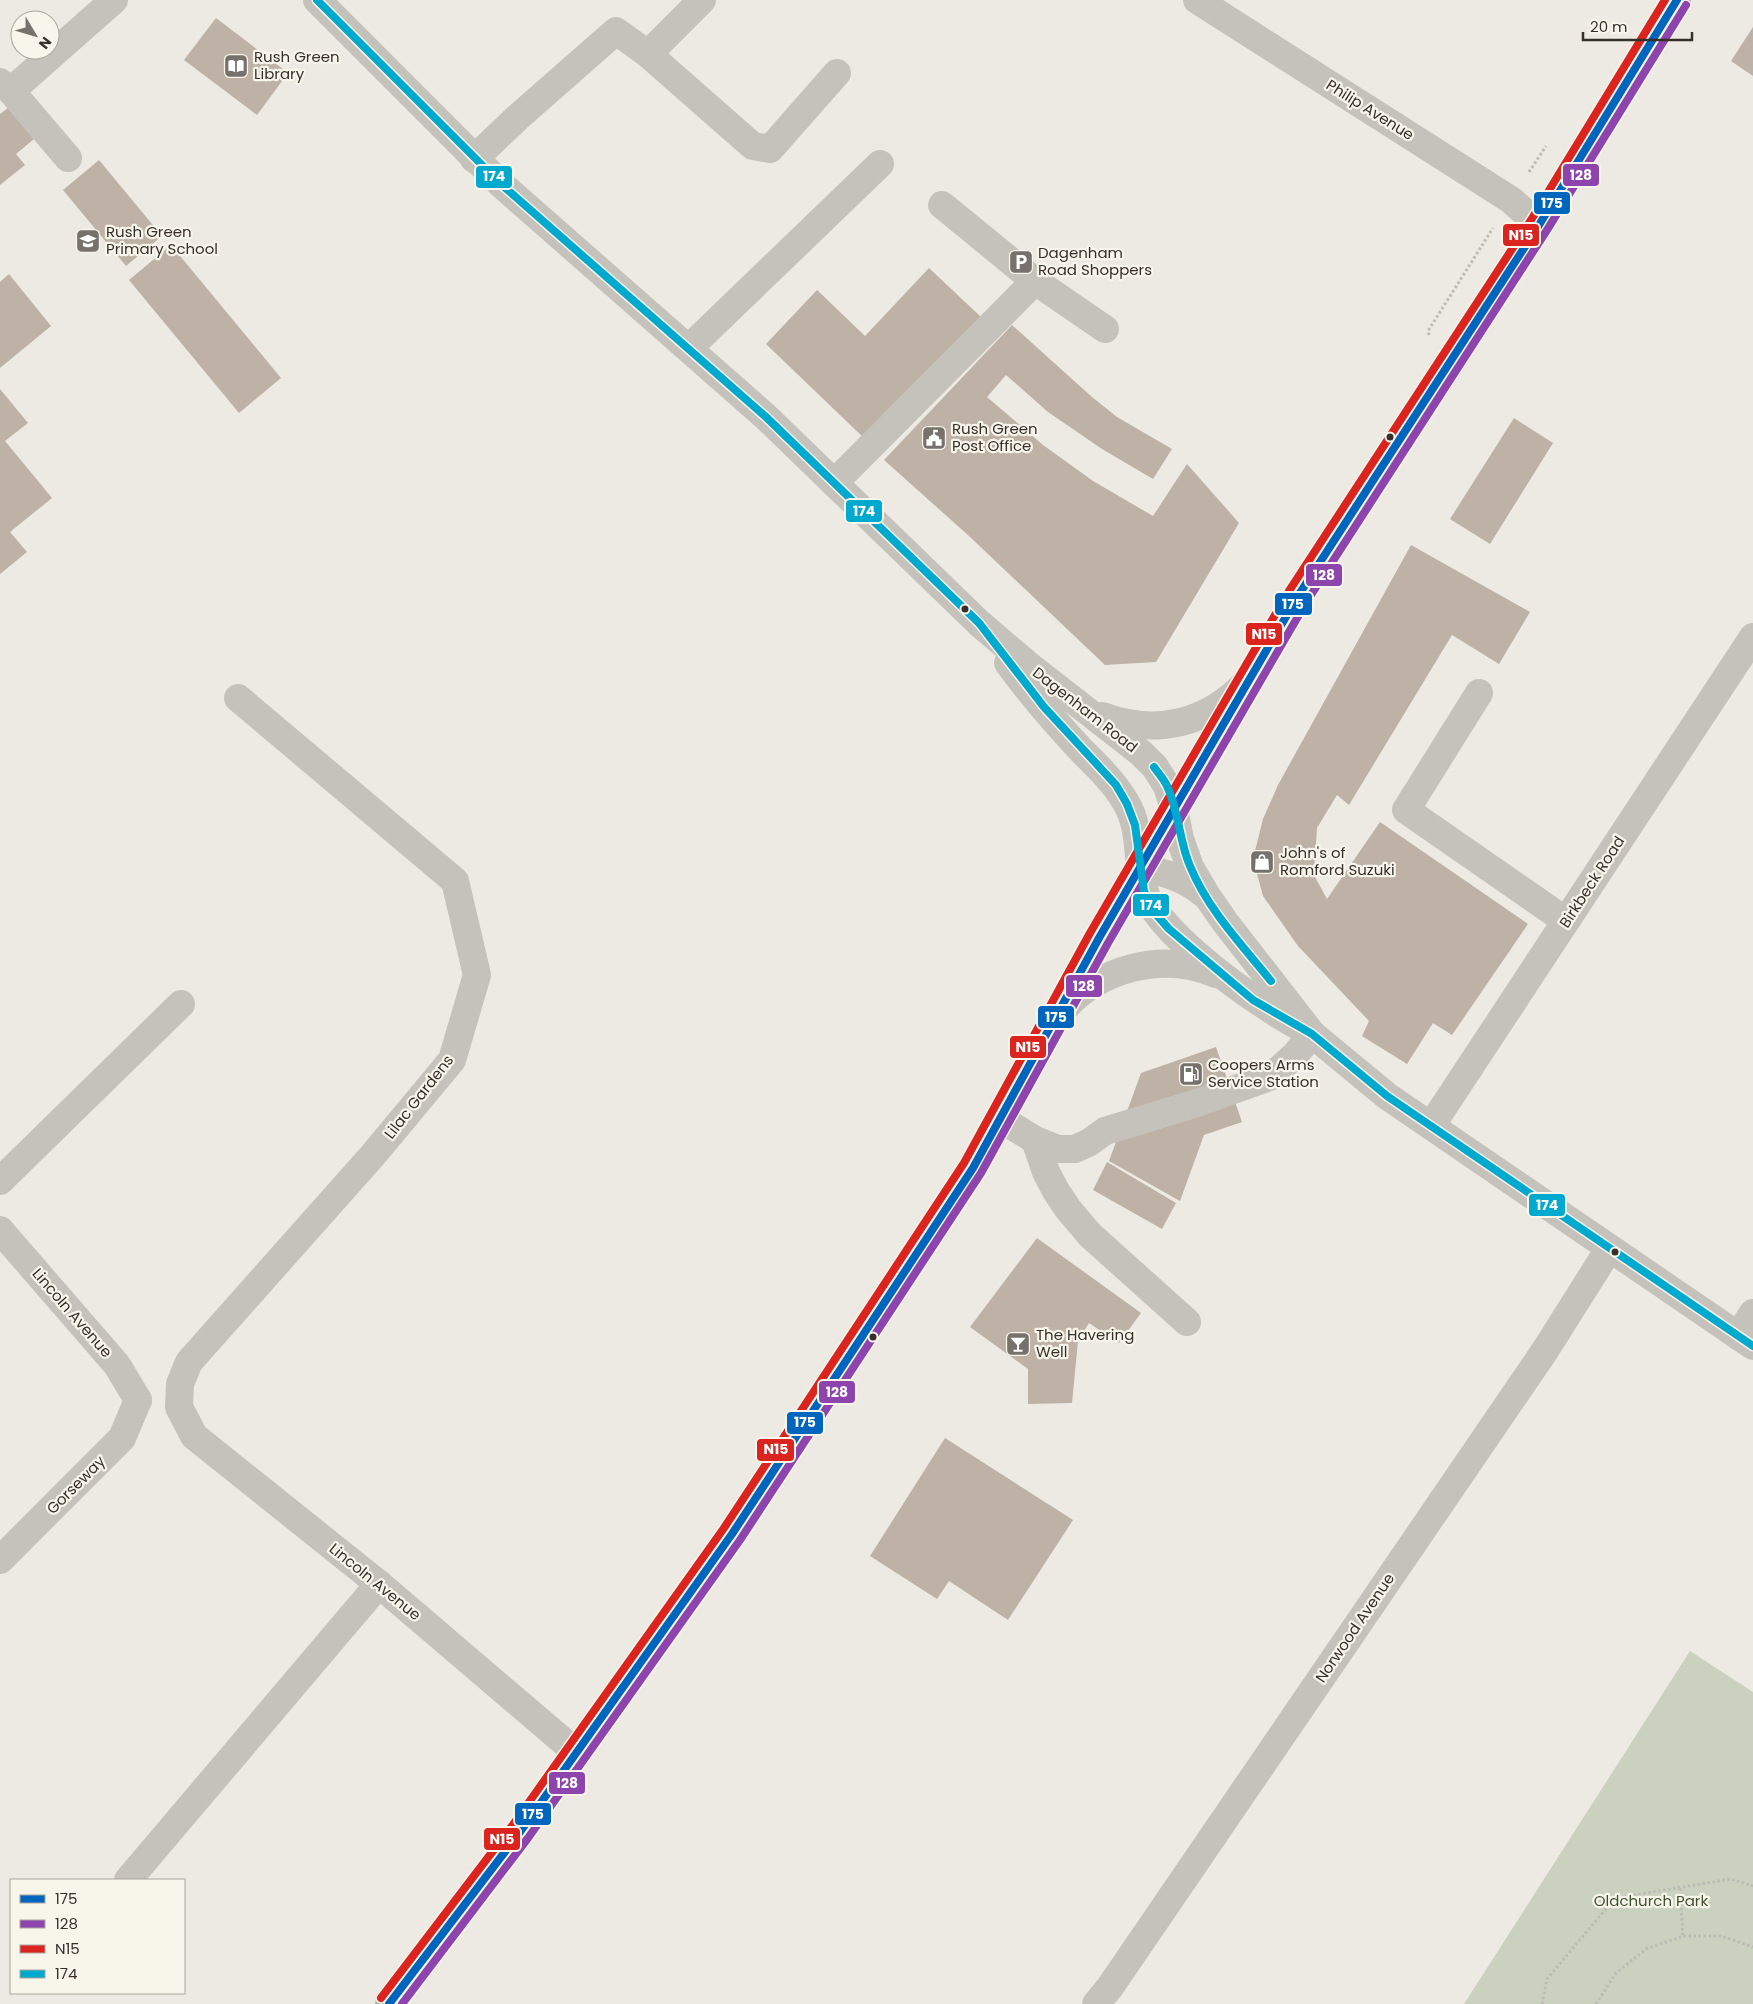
<svg xmlns="http://www.w3.org/2000/svg" width="1753" height="2004" font-family="Poppins,sans-serif">
<rect width="100%" height="100%" fill="#eceae3"/>
<path fill="#cad2bf" d="M1690,1651L1753,1692V2004H1464Z"/>
<g fill="#beb2a6">
<path d="M216,18L288,73L257,115L184,60Z"/>
<path d="M1753,27V76L1731,61Z"/>
<path d="M8,108L34,139L16,154L25,165L0,185V114Z"/>
<path d="M99,160L162,236L126,266L63,190Z"/>
<path d="M171,245L281,378L239,413L129,280Z"/>
<path d="M929,268L981,317L865,439L766,344L817,290L865,336Z"/>
<path d="M9,274L51,326L0,368V282Z"/>
<path d="M1012,325L1092,397L1117,417L1172,449L1153,479L1102,449L1048,412L1006,375L987,397L1043,445L1093,481L1153,516L1187,464L1239,523L1156,662L1105,665L969,536L884,460Z"/>
<path d="M0,389L28,423L5,441L52,498L10,532L27,552L0,574Z"/>
<path d="M1514,418L1553,443L1490,544L1450,519Z"/>
<path d="M1411,545L1530,612L1499,664L1452,635L1349,805L1337,795L1317,828L1314,875L1327,899L1380,822L1528,924L1452,1035L1433,1023L1407,1064L1362,1036L1369,1021L1298,946L1263,896L1253,859L1263,819L1278,785Z"/>
<path d="M1216,1047L1242,1122L1204,1135L1180,1201L1109,1161L1141,1073Z"/>
<path d="M1107,1162L1176,1203L1162,1229L1093,1190Z"/>
<path d="M1037,1238L1141,1313L1119,1343L1089,1323L1078,1341L1072,1403L1028,1404V1369L970,1327Z"/>
<path d="M945,1438L1073,1520L1008,1620L949,1581L937,1599L870,1556Z"/>
</g>
<g fill="none" stroke-linecap="round" stroke-linejoin="round">
<g stroke="#bebbb5" stroke-width="3" stroke-dasharray="2.5 2.5" stroke-linecap="butt">
<path d="M1529,172L1546,146"/>
<path d="M1429,335L1428,331L1493,228"/>
<path d="M1680,1888L1683,1936"/>
<path d="M1542,2004L1547,1979L1615,1898L1731,1879L1753,1886"/>
<path d="M1596,2004L1616,1973L1646,1949L1683,1936H1721L1753,1947"/>
</g>
<g stroke="#c5c2bc" stroke-width="28">
<path d="M317,0L502,185L766,417L979,623L1027,664L1141,753L1155,767L1167,786L1174,809L1180,839L1190,867L1207,896L1225,922L1312,1034L1387,1096L1753,1346"/>
<path d="M1197,0L1511,200L1539,225"/>
<path d="M648,54L747,141L753,146L770,149L837,73"/>
<path d="M0,82L11,91L68,158"/>
<path d="M11,91L114,0"/>
<path d="M474,159L517,118L616,31L648,54L702,0"/>
<path d="M942,205L1035,281L1105,329"/>
<path d="M689,348L880,164"/>
<path d="M834,483L1035,281"/>
<path d="M1008,663C1030,693 1055,722 1081,750C1097,766 1113,781 1125,801C1142,828 1136,860 1144,889C1156,934 1259,1005 1300,1027"/>
<path d="M1479,693L1406,810L1566,921"/>
<path d="M238,698L455,881L477,975L452,1060L373,1155L189,1362L180,1384L179,1407L194,1436L379,1584L577,1753"/>
<path d="M1102,716C1156,736 1207,724 1247,682"/>
<path d="M1140,868C1165,872 1184,878 1204,894"/>
<path d="M1060,1013C1098,968 1162,951 1216,974"/>
<path d="M1001,1119L1035,1140L1058,1149H1075L1090,1142L1105,1131L1197,1103L1272,1076L1295,1055L1312,1034"/>
<path d="M1431,1126L1753,637"/>
<path d="M1035,1140L1046,1172L1056,1191L1068,1209L1090,1235L1187,1322"/>
<path d="M0,1181L181,1004"/>
<path d="M0,1230L117,1365L138,1400"/>
<path d="M1738,1336L1753,1313"/>
<path d="M0,1560L122,1438L138,1400"/>
<path d="M128,1880L379,1584"/>
<path d="M1096,2004L1110,1987L1546,1349L1609,1249"/>
</g>
<path stroke="#b4b0ab" stroke-width="28" d="M389,2004L520,1832L732,1534L973,1168L1001,1119L1099,938L1298,596L1359,500L1443,375L1539,225L1677,0"/>
<defs>
<path id="bus-1" d="M389,2004L520,1832L732,1534L973,1168L1099,938L1298,596L1539,225L1677,0"/>
<path id="bus-2" d="M402,2004L528,1838L740,1540L981,1173L1108,943L1307,601L1547,230L1686,5"/>
<path id="bus-3" d="M381,1998L512,1826L724,1528L964,1163L1090,933L1289,591L1531,220L1665,0"/>
<g id="bus-4">
<path d="M317,0L502,185L766,417L979,623L1044,707L1116,785L1127,804L1135,825L1144,891L1154,912L1169,929L1253,1000L1312,1034L1387,1096L1753,1346"/>
<path d="M1154,767C1158,773 1164,779 1167,786C1179,811 1179,841 1190,866C1208,910 1242,945 1271,981"/>
</g>
</defs>
<use href="#bus-1" stroke="#f8f5eb" stroke-width="11"/>
<use href="#bus-2" stroke="#f8f5eb" stroke-width="11"/>
<use href="#bus-3" stroke="#f8f5eb" stroke-width="11"/>
<use href="#bus-4" stroke="#f8f5eb" stroke-width="11"/>
<use href="#bus-1" stroke="#0065bd" stroke-width="8"/>
<use href="#bus-2" stroke="#8e44ad" stroke-width="8"/>
<use href="#bus-3" stroke="#dc241f" stroke-width="8"/>
<use href="#bus-4" stroke="#00a9ce" stroke-width="8"/>
</g>
<defs>
<symbol id="library-square" viewBox="-11 -11 22 22"><rect x="-9" y="-9" width="18" height="18" rx="4" fill="#76716b" stroke="#f8f5eb"/><path d="M-6-4Q-3-5.5-.7-3.5V5Q-3 3-6 4ZM6-4Q3-5.5 .7-3.5V5Q3 3 6 4Z" fill="#fff"/></symbol>
<symbol id="school-square" viewBox="-11 -11 22 22"><rect x="-9" y="-9" width="18" height="18" rx="4" fill="#76716b" stroke="#f8f5eb"/><path d="M0-5L7-2L0 1L-7-2ZM-4 1L0 2.5L4 1V4Q0 6-4 4Z" fill="#fff"/></symbol>
<symbol id="parking-square" viewBox="-11 -11 22 22"><rect x="-9" y="-9" width="18" height="18" rx="4" fill="#76716b" stroke="#f8f5eb"/><path d="M-3.5-5.5H1a3.5 3.5 0 0 1 0 7H-1V5.5H-3.5ZM-1-3.4V-.6H.8a1.4 1.4 0 0 0 0-2.8Z" fill="#fff"/></symbol>
<symbol id="civic-square" viewBox="-11 -11 22 22"><rect x="-9" y="-9" width="18" height="18" rx="4" fill="#76716b" stroke="#f8f5eb"/><path d="M-.6-6.5H3V-4.5H.6V-3L4-1V1h2V6H-6V1h2V-1L-.6-3ZM-1.2 2.5V6h2.4V2.5Z" fill="#fff"/></symbol>
<symbol id="shop-square" viewBox="-11 -11 22 22"><rect x="-9" y="-9" width="18" height="18" rx="4" fill="#76716b" stroke="#f8f5eb"/><path d="M-5-2.5h2.3a2.7 3.5 0 0 1 5.4 0H5L5.5 6h-11ZM-1.5-2.5h3a1.5 2.3 0 0 0-3 0Z" fill="#fff"/></symbol>
<symbol id="fuel-square" viewBox="-11 -11 22 22"><rect x="-9" y="-9" width="18" height="18" rx="4" fill="#76716b" stroke="#f8f5eb"/><path d="M-5.5-6h7V0h2V4h1.3V-2.5L3-4.5l.8-.8L6-3V5H2.5V1h-1V6h-7ZM-4.2-4.7v3.2H.2V-4.7Z" fill="#fff"/></symbol>
<symbol id="bar-square" viewBox="-11 -11 22 22"><rect x="-9" y="-9" width="18" height="18" rx="4" fill="#76716b" stroke="#f8f5eb"/><path d="M-6-5H6L.8 .8V4.5H3.5V6h-7V4.5H-.8V.8Z" fill="#fff"/></symbol>
</defs>
<g fill-rule="evenodd">
<use href="#library-square" x="222" y="52" width="28" height="28"/>
<use href="#school-square" x="74" y="227" width="28" height="28"/>
<use href="#parking-square" x="1007" y="248" width="28" height="28"/>
<use href="#civic-square" x="920" y="424" width="28" height="28"/>
<use href="#shop-square" x="1248" y="848" width="28" height="28"/>
<use href="#fuel-square" x="1177" y="1060" width="28" height="28"/>
<use href="#bar-square" x="1004" y="1330" width="28" height="28"/>
</g>
<g fill="#36302a" stroke="#f8f5eb" stroke-width="2">
<circle cx="1390" cy="437" r="4.5"/>
<circle cx="965" cy="609" r="4.5"/>
<circle cx="1615" cy="1252" r="4.5"/>
<circle cx="873" cy="1337" r="4.5"/>
</g>
<g text-anchor="middle" stroke-width="4.5" stroke-linejoin="round" paint-order="stroke">
<g font-size="15" fill="#36302a" stroke="#f8f5eb" text-anchor="start">
<text x="254" y="62">Rush Green<tspan x="254" dy="17">Library</tspan></text>
<text x="106" y="237">Rush Green<tspan x="106" dy="17">Primary School</tspan></text>
<text x="1038" y="258">Dagenham<tspan x="1038" dy="17">Road Shoppers</tspan></text>
<text x="952" y="434">Rush Green<tspan x="952" dy="17">Post Office</tspan></text>
<text x="1280" y="858">John's of<tspan x="1280" dy="17">Romford Suzuki</tspan></text>
<text x="1208" y="1070">Coopers Arms<tspan x="1208" dy="17">Service Station</tspan></text>
<text x="1036" y="1340">The Havering<tspan x="1036" dy="17">Well</tspan></text>
</g>
<g font-size="15" fill="#36302a" stroke="#f8f5eb">
<text transform="translate(1370 110) rotate(32)" y="5">Philip Avenue</text>
<text transform="translate(1085 710) rotate(38)" y="5">Dagenham Road</text>
<text transform="translate(1592 882) rotate(-57)" y="5">Birkbeck Road</text>
<text transform="translate(419 1097) rotate(-52)" y="5">Lilac Gardens</text>
<text transform="translate(72 1313) rotate(49)" y="5">Lincoln Avenue</text>
<text transform="translate(76 1485) rotate(-45)" y="5">Gorseway</text>
<text transform="translate(375 1582) rotate(39)" y="5">Lincoln Avenue</text>
<text transform="translate(1355 1628) rotate(-56)" y="5">Norwood Avenue</text>
</g>
<g font-size="15" fill="#405231" stroke="#f8f5eb">
<text x="1651" y="1906">Oldchurch Park</text>
</g>
</g>
<g stroke="#f8f5eb" stroke-width="2">
<rect x="1562" y="163" width="38" height="24" rx="5" fill="#8e44ad"/>
<rect x="475" y="165" width="38" height="24" rx="5" fill="#00a9ce"/>
<rect x="1533" y="191" width="38" height="24" rx="5" fill="#0065bd"/>
<rect x="1502" y="223" width="38" height="24" rx="5" fill="#dc241f"/>
<rect x="845" y="499" width="38" height="24" rx="5" fill="#00a9ce"/>
<rect x="1305" y="563" width="38" height="24" rx="5" fill="#8e44ad"/>
<rect x="1274" y="592" width="39" height="24" rx="5" fill="#0065bd"/>
<rect x="1245" y="622" width="38" height="24" rx="5" fill="#dc241f"/>
<rect x="1132" y="893" width="38" height="24" rx="5" fill="#00a9ce"/>
<rect x="1065" y="974" width="38" height="24" rx="5" fill="#8e44ad"/>
<rect x="1037" y="1005" width="38" height="24" rx="5" fill="#0065bd"/>
<rect x="1009" y="1035" width="38" height="24" rx="5" fill="#dc241f"/>
<rect x="1528" y="1193" width="38" height="24" rx="5" fill="#00a9ce"/>
<rect x="818" y="1380" width="38" height="24" rx="5" fill="#8e44ad"/>
<rect x="786" y="1411" width="38" height="24" rx="5" fill="#0065bd"/>
<rect x="756" y="1438" width="39" height="24" rx="5" fill="#dc241f"/>
<rect x="548" y="1771" width="38" height="24" rx="5" fill="#8e44ad"/>
<rect x="514" y="1802" width="38" height="24" rx="5" fill="#0065bd"/>
<rect x="483" y="1827" width="38" height="24" rx="5" fill="#dc241f"/>
</g>
<g font-size="14" text-anchor="middle" font-weight="bold" fill="#fff">
<text x="1581" y="180">128</text>
<text x="494" y="181">174</text>
<text x="1552" y="208">175</text>
<text x="1521" y="240">N15</text>
<text x="864" y="516">174</text>
<text x="1324" y="580">128</text>
<text x="1293" y="609">175</text>
<text x="1264" y="639">N15</text>
<text x="1151" y="910">174</text>
<text x="1084" y="991">128</text>
<text x="1056" y="1022">175</text>
<text x="1028" y="1052">N15</text>
<text x="1547" y="1210">174</text>
<text x="837" y="1397">128</text>
<text x="805" y="1427">175</text>
<text x="776" y="1454">N15</text>
<text x="567" y="1788">128</text>
<text x="533" y="1819">175</text>
<text x="502" y="1844">N15</text>
</g>
<rect x="10" y="1879" width="175" height="115" fill="#f8f5eb" stroke="#aaa69e"/>
<rect x="20" y="1895" width="25" height="8" fill="#0065bd" stroke="#aaa69e"/>
<text x="55" y="1904" font-size="15" fill="#36302a">175</text>
<rect x="20" y="1920" width="25" height="8" fill="#8e44ad" stroke="#aaa69e"/>
<text x="55" y="1929" font-size="15" fill="#36302a">128</text>
<rect x="20" y="1945" width="25" height="8" fill="#dc241f" stroke="#aaa69e"/>
<text x="55" y="1954" font-size="15" fill="#36302a">N15</text>
<rect x="20" y="1970" width="25" height="8" fill="#00a9ce" stroke="#aaa69e"/>
<text x="55" y="1979" font-size="15" fill="#36302a">174</text>
<g transform="translate(35 35) rotate(128)"><circle r="24" fill="#f8f5eb" stroke="#aaa69e"/>
<path d="M0-4L9 19L0 12L-9 19Z" fill="#76716b"/>
<text y="-8" font-size="14" font-weight="bold" text-anchor="middle" fill="#36302a">N</text>
</g>
<path d="M1583 32v8h109v-8" fill="none" stroke="#36302a" stroke-width="2.5"/>
<text x="1590" y="32" font-size="15" fill="#36302a" stroke="#f8f5eb" stroke-width="4" paint-order="stroke">20 m</text>
</svg>
